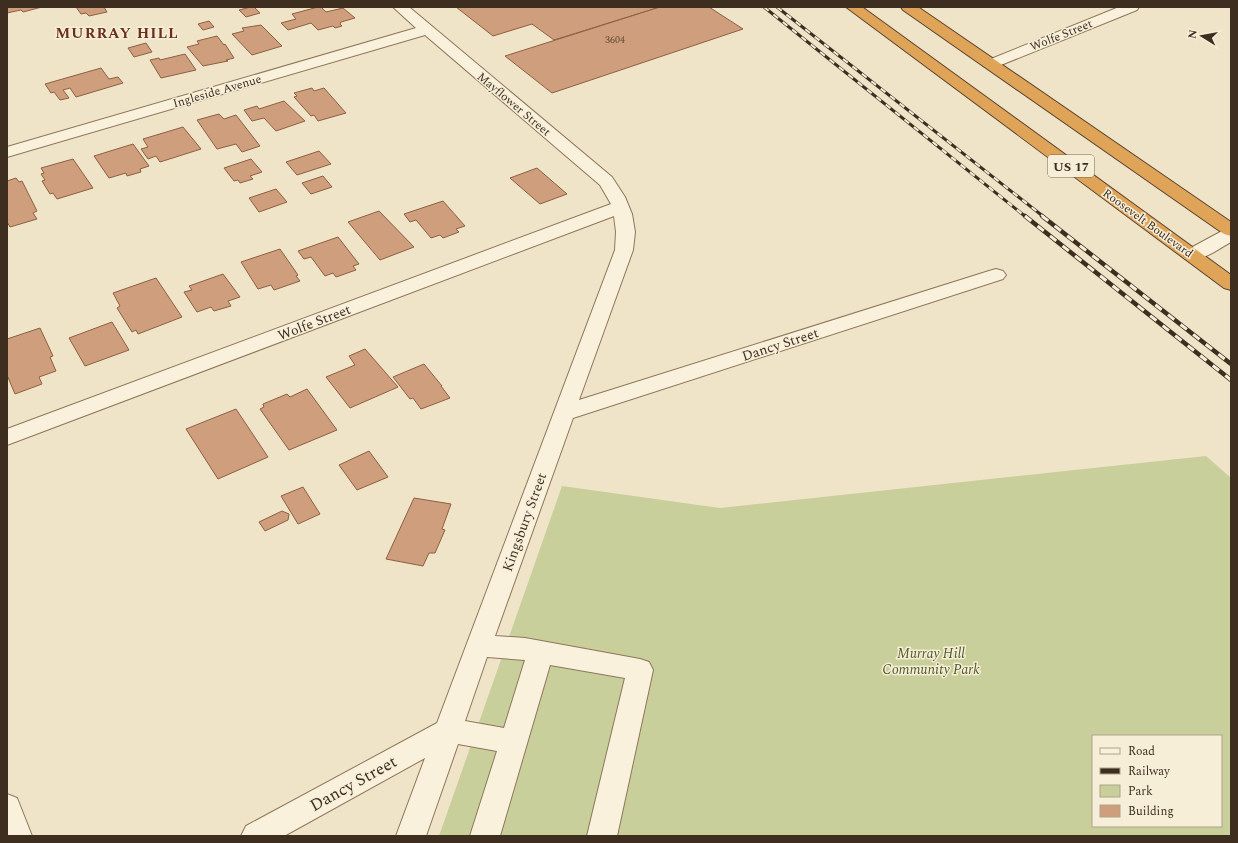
<svg xmlns="http://www.w3.org/2000/svg" width="1238" height="843" font-family="Spectral,serif">
<rect width="100%" height="100%" fill="#f0e4c8"/>
<path fill="#c9cf9b" fill-rule="evenodd" d="M1206,456L1231,478V836H439L562,486L720,508ZM1093,736H1221V826H1093Z"/>
<g fill="#cf9f7d" stroke="#8d5f41">
<path d="M7,7H42L23,12L21,10L7,13Z"/>
<path d="M76,7H104L107,12L89,16L86,13L81,14Z"/>
<path d="M251,7H254L260,13L246,17L239,10Z"/>
<path d="M318,7H321L326,12L343,8L355,18L341,22L340,24L342,26L335,28L333,26L318,30L311,23L288,30L281,23L296,19L292,14Z"/>
<path d="M456,7H660L554,40L532,24L493,36Z"/>
<path d="M660,7H709L743,29L552,93L505,56Z"/>
<path d="M209,21L214,27L203,30L198,24Z"/>
<path d="M261,25L282,46L252,55L232,34L244,31L242,28Z"/>
<path d="M217,36L224,45L225,44L234,58L226,60L228,61L203,66L187,47L199,44L197,41Z"/>
<path d="M146,43L152,52L134,57L128,48Z"/>
<path d="M185,54L196,70L161,78L150,60L159,58L160,60Z"/>
<path d="M101,68L109,79L118,77L123,83L76,97L70,88L63,90L69,98L60,100L54,92L51,93L45,84Z"/>
<path d="M312,88L314,91L324,88L346,113L318,121L314,115L311,116L294,97L297,96L294,93Z"/>
<path d="M284,101L305,121L276,131L264,118L252,121L244,110L257,106L259,109Z"/>
<path d="M219,114L224,119L236,115L260,146L242,152L236,144L217,149L197,120Z"/>
<path d="M183,127L201,149L160,162L156,156L148,159L141,149L148,147L143,139Z"/>
<path d="M133,144L149,166L140,169L141,172L127,176L126,173L109,178L94,156Z"/>
<path d="M319,151L331,164L297,175L286,162Z"/>
<path d="M73,159L93,188L57,199L53,193L50,194L42,181L45,180L41,174L44,173L41,168Z"/>
<path d="M251,159L262,172L250,176L253,179L240,183L238,180L234,181L224,168Z"/>
<path d="M537,168L567,194L540,204L510,178Z"/>
<path d="M323,176L332,187L311,194L302,183Z"/>
<path d="M16,178L19,182L22,181L37,211L33,213L37,219L10,227L7,222V181Z"/>
<path d="M276,189L287,202L259,212L249,198Z"/>
<path d="M443,201L465,226L456,229L459,232L443,238L440,235L431,238L416,220L410,222L404,214Z"/>
<path d="M379,211L414,247L380,260L348,222Z"/>
<path d="M338,237L359,264L353,266L356,270L336,277L333,273L325,276L311,257L304,259L298,251Z"/>
<path d="M280,249L298,275L296,276L300,281L274,290L271,285L258,289L241,262Z"/>
<path d="M223,274L240,297L228,301L231,306L214,311L211,307L197,312L184,292L192,290L189,286Z"/>
<path d="M156,278L182,317L138,334L136,330L132,332L117,308L120,306L113,293Z"/>
<path d="M112,322L129,350L85,366L69,338Z"/>
<path d="M40,328L53,356L50,357L56,371L39,377L42,384L15,394L7,375V339Z"/>
<path d="M365,349L398,387L350,408L326,377L355,365L349,356Z"/>
<path d="M424,364L442,386H441L450,398L421,409L413,398L410,399L393,377Z"/>
<path d="M307,389L337,430L289,450L260,409L264,407L263,404L287,394L290,397Z"/>
<path d="M236,409L268,457L218,479L186,429Z"/>
<path d="M369,451L388,477L357,490L339,465Z"/>
<path d="M303,487L320,514L298,524L281,496Z"/>
<path d="M414,498L451,504L442,529L445,530L435,553H429L423,566L386,559Z"/>
<path d="M282,511L289,514L288,520L265,531L259,522Z"/>
</g>
<g fill="none" stroke-linecap="round" stroke-linejoin="round">
<defs>
<g id="minor">
<path d="M393,7H409L612,177L625,197L632,214L635,232L633,250L579,400L989,271L996,269L1003,271L1006,275L1003,279L573,418L495,636L525,638L640,659L649,662L653,670L617,836H587L625,678L550,665L500,836H470L497,751L458,744L426,836H396L425,758L284,836H241L246,826L437,723L615,250L616,232L614,216L7,445V429L611,204L600,185L425,35L7,157V147L416,28ZM487,657L525,660L504,728L465,721Z"/>
<path d="M1119,7H1139L1137,10L996,67L991,69L986,67L983,64L986,61Z"/>
<path d="M1231,228V242C1218,249 1201,263 1185,259L1183,255L1185,251L1224,230Z"/>
<path d="M7,794L17,798L32,836H7Z"/>
</g>
<g id="highway">
<path d="M846,7H862L1231,275V290L1224,288Z"/>
<path d="M901,7H918L1231,222V236L1224,234L903,10Z"/>
</g>
</defs>
<use href="#minor" stroke="#8d765c" stroke-width="2"/>
<use href="#highway" stroke="#5b4430" stroke-width="2"/>
<use href="#minor" fill="#faf1dc" fill-rule="evenodd"/>
<use href="#highway" fill="#e0a458" fill-rule="evenodd"/>
<defs>
<g id="rail-far1">
<path d="M764,7L1026,217"/>
<path d="M777,7L1044,217"/>
</g>
<g id="rail">
<path d="M1025,216L1231,380"/>
<path d="M1042,216L1231,364"/>
</g>
</defs>
<use href="#rail-far1" stroke="#3d2e20" stroke-width="3"/>
<use href="#rail" stroke="#3d2e20" stroke-width="4.5"/>
<use href="#rail-far1" stroke="#f7eed8" stroke-width="2" stroke-dasharray="6" stroke-linecap="butt"/>
<use href="#rail" stroke="#f7eed8" stroke-width="3" stroke-dasharray="8" stroke-linecap="butt"/>
</g>
<g text-anchor="middle" stroke-width="3" stroke-linejoin="round" paint-order="stroke">
<g font-size="10" fill="#624a37">
<text x="615" y="43">3604</text>
</g>
<g font-size="12" fill="#3d2e20" stroke="#f7eed8">
<text transform="translate(1061 35) rotate(-22)" y="4">Wolfe Street</text>
<text transform="translate(217 91) rotate(-16)" y="4">Ingleside Avenue</text>
<text transform="translate(514 104) rotate(40)" y="4">Mayflower Street</text>
<text transform="translate(1148 223) rotate(36)" y="4">Roosevelt Boulevard</text>
</g>
<rect fill="#f7eed8" stroke="#756857" stroke-width="1" x="1048" y="155" width="46" height="22" rx="3"/>
<g font-size="13" font-weight="bold" fill="#3d2e20">
<text x="1071" y="171">US 17</text>
</g>
<g font-size="14" fill="#3d2e20" stroke="#f7eed8">
<text transform="translate(314 322) rotate(-21)" y="5">Wolfe Street</text>
<text transform="translate(780 344) rotate(-18)" y="5">Dancy Street</text>
<text transform="translate(524 522) rotate(-70)" y="5">Kingsbury Street</text>
</g>
<g font-size="14" font-style="italic" fill="#4d5a26" stroke="#f7eed8">
<text x="931" y="658">Murray Hill<tspan x="931" dy="16">Community Park</tspan></text>
</g>
<g font-size="15" font-weight="bold" letter-spacing="1" fill="#6b2e1e" stroke="#f7eed8">
<text x="117" y="38">MURRAY HILL</text>
</g>
<g font-size="17" fill="#3d2e20" stroke="#f7eed8">
<text transform="translate(353 783) rotate(-29)" y="6">Dancy Street</text>
</g>
</g>
<rect width="1238" height="843" fill="none" stroke="#3d2e20" stroke-width="16"/>
<rect x="1092" y="735" width="130" height="92" fill="#f7eed8" stroke="#ada18e"/>
<rect x="1100" y="748" width="20" height="6" fill="#faf1dc" stroke="#ada18e"/>
<text x="1128" y="755" font-size="12" fill="#3d2e20">Road</text>
<rect x="1100" y="768" width="20" height="6" fill="#3d2e20" stroke="#ada18e"/>
<text x="1128" y="775" font-size="12" fill="#3d2e20">Railway</text>
<rect x="1100" y="785" width="20" height="12" fill="#c9cf9b" stroke="#ada18e"/>
<text x="1128" y="795" font-size="12" fill="#3d2e20">Park</text>
<rect x="1100" y="805" width="20" height="12" fill="#cf9f7d" stroke="#ada18e"/>
<text x="1128" y="815" font-size="12" fill="#3d2e20">Building</text>
<g transform="translate(1202 36) rotate(281)" stroke="#f7eed8" stroke-width="3" paint-order="stroke">
<path d="M0-3L7 15L0 10L-7 15Z" fill="#3d2e20"/>
<text y="-6" font-size="11" font-weight="bold" text-anchor="middle" fill="#3d2e20">N</text>
</g>
</svg>
